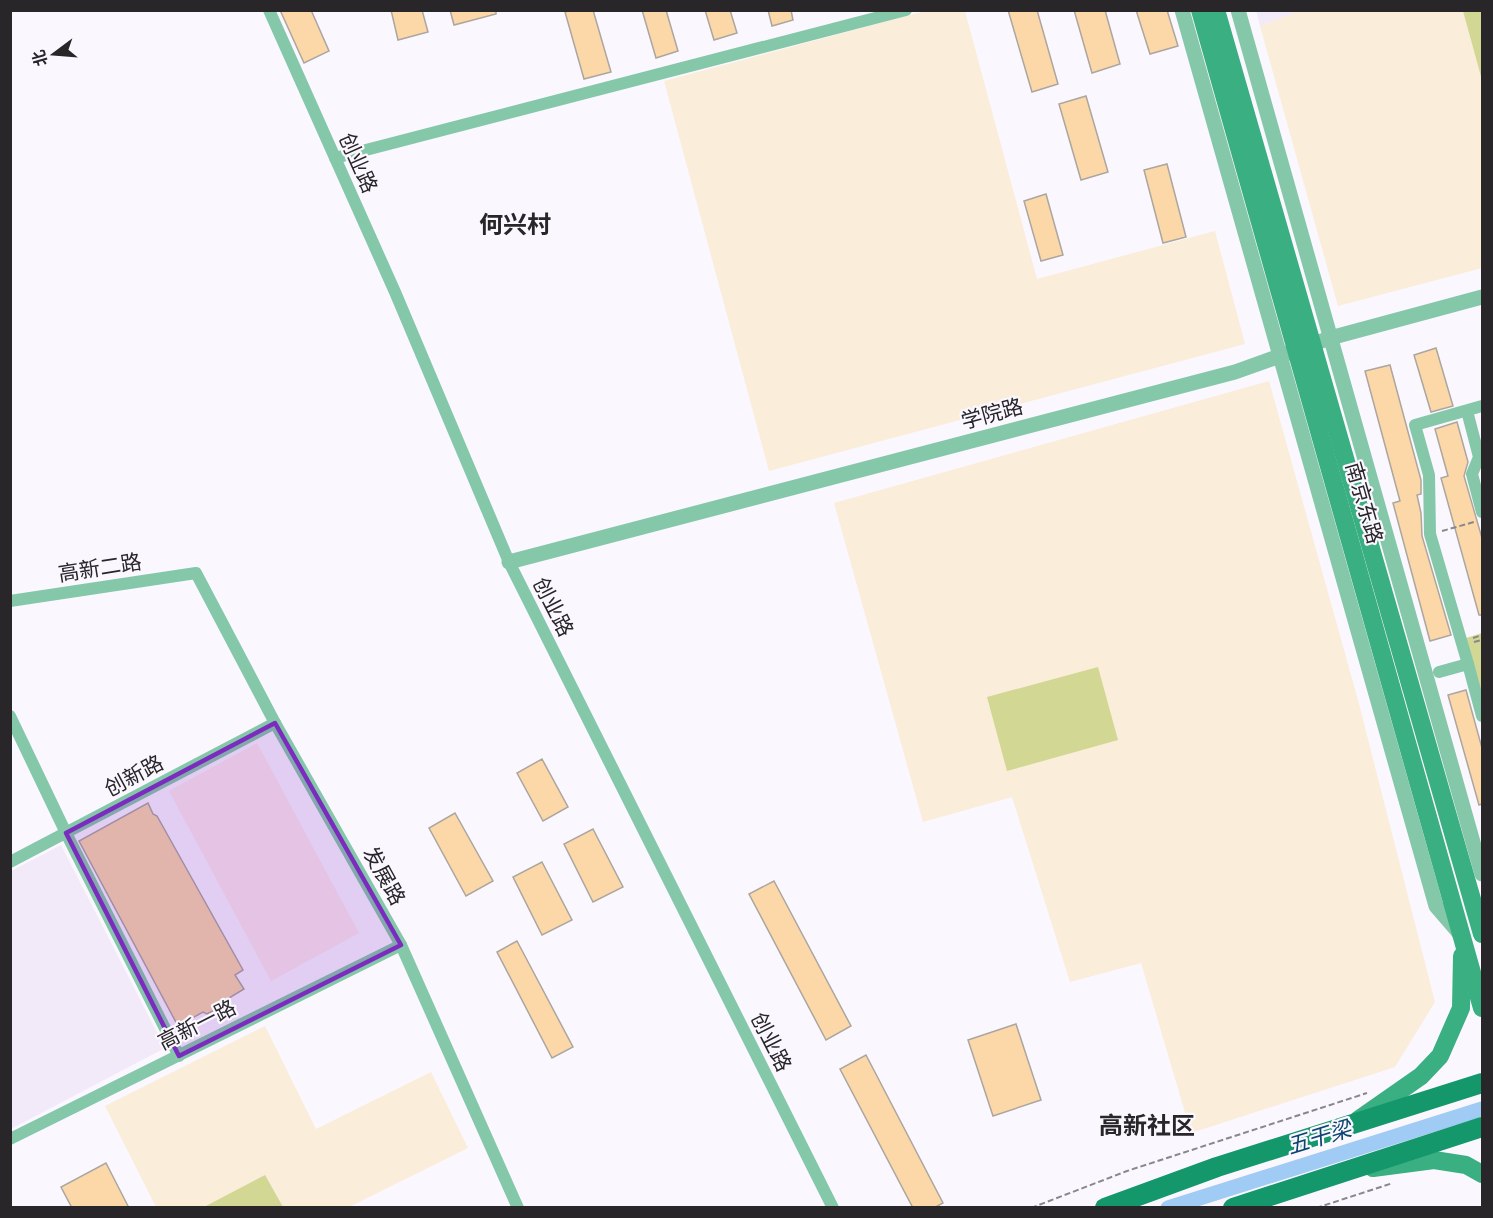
<svg xmlns="http://www.w3.org/2000/svg" width="1493" height="1218" font-family="'Zilla Slab','Noto Sans SC',serif">
<rect width="100%" height="100%" fill="#fbf7ff"/>
<g fill="#f2eaf9">
<path d="M1256,10L1300,11L1260,26Z"/>
<path d="M61,845L165,1048L11,1129V871Z"/>
</g>
<g fill="#faedd9">
<path d="M925,11H965L1037,279L1215,231L1245,344L769,471L664,81Z"/>
<path d="M1300,11H1482V268L1338,306L1260,26Z"/>
<path d="M1269,381L1358,700L1435,1002L1395,1067L1191,1133L1141,963L1070,982L1012,797L923,822L834,503Z"/>
<path d="M265,1026L316,1129L431,1072L468,1148L349,1207H156L105,1106Z"/>
</g>
<path fill="#fee9ee" d="M257,743L359,933L271,981L169,791Z"/>
<g fill="#d3d794">
<path d="M1463,11H1482V80Z"/>
<path d="M1482,633V707L1463,639Z"/>
<path d="M1098,667L1118,740L1007,771L987,697Z"/>
<path d="M265,1175L283,1207H204Z"/>
</g>
<g fill="none" stroke-linecap="round" stroke-linejoin="round">
<path stroke="#9fcbf4" stroke-width="15" d="M1168,1208L1482,1109"/>
</g>
<g fill="#fcd8a8" stroke="#aba69f" stroke-width="1.5">
<path d="M280,10H311L329,51L304,63Z"/>
<path d="M391,10H422L428,32L398,40Z"/>
<path d="M450,10H496V14L454,25Z"/>
<path d="M571,10H593L611,72L584,79L565,12Z"/>
<path d="M642,10H666L678,51L656,58Z"/>
<path d="M705,10H730L737,33L714,40Z"/>
<path d="M768,10H791L793,20L772,26Z"/>
<path d="M1008,10H1037L1058,84L1032,92Z"/>
<path d="M1074,10H1105L1120,64L1092,73Z"/>
<path d="M1136,10H1167L1178,46L1150,54Z"/>
<path d="M1086,96L1108,172L1081,180L1059,104Z"/>
<path d="M1167,164L1186,237L1163,243L1144,170Z"/>
<path d="M1046,194L1063,255L1041,261L1024,201Z"/>
<path d="M1436,348L1453,406L1431,412L1414,355Z"/>
<path d="M1390,365L1421,480V494L1417,495L1421,513L1422,536L1451,635L1430,641L1393,503L1400,501L1365,371Z"/>
<path d="M1457,422L1468,462L1464,476L1482,538V615H1479L1441,478L1448,476L1435,429Z"/>
<path d="M1466,690L1482,748V804L1479,805L1448,695Z"/>
<path d="M542,759L568,807L543,821L517,773Z"/>
<path d="M148,803L153,814L157,816L243,970L235,975L244,989L224,1001L222,1006L207,1014L203,1012L178,1026L79,841Z"/>
<path d="M455,813L493,881L466,896L429,828Z"/>
<path d="M593,829L623,887L593,902L564,844Z"/>
<path d="M542,862L572,920L542,935L513,877Z"/>
<path d="M774,881L851,1026L826,1040L749,894Z"/>
<path d="M517,941L573,1047L552,1058L497,952Z"/>
<path d="M1016,1024L1041,1100L993,1116L968,1040Z"/>
<path d="M866,1055L943,1203L934,1208H913L840,1069Z"/>
<path d="M106,1163L129,1208H72L61,1187Z"/>
</g>
<g fill="none" stroke-linecap="round" stroke-linejoin="round">
<g stroke="#8a878c" stroke-width="2" stroke-dasharray="6 3" stroke-linecap="butt">
<path d="M1442,531L1474,522"/>
<path d="M1473,638L1482,635"/>
<path d="M1474,642L1482,640"/>
<path d="M1031,1208L1127,1171L1367,1093"/>
<path d="M1316,1208L1393,1183"/>
</g>
<g stroke="#85c8a9" stroke-width="12">
<path d="M269,10L395,292L509,562L833,1208"/>
<path d="M335,158L906,10"/>
<path d="M1467,411L1479,457L1472,474L1482,512"/>
<path d="M10,601L196,573L275,723L401,945L518,1208"/>
<path d="M1468,664L1482,716"/>
<path d="M1439,672L1468,664L1430,534L1429,475L1415,425L1482,406"/>
<path d="M10,716L66,833L179,1056"/>
<path d="M10,862L275,723"/>
<path d="M10,1139L401,945"/>
</g>
<g stroke="#85c8a9" stroke-width="15">
<path d="M1182,10L1436,906L1461,935"/>
<path d="M1238,10L1482,874"/>
<path d="M509,562L1235,372L1330,338L1482,297"/>
</g>
<g stroke="#3aaf82" stroke-width="18">
<path d="M1200,10L1482,1008"/>
<path d="M1216,10L1482,934"/>
<path d="M1358,1120L1421,1076L1440,1056L1461,1008L1462,956"/>
<path d="M1373,1168L1434,1160L1466,1165L1482,1174"/>
</g>
<g stroke="#13976b" stroke-width="20">
<path d="M1105,1208L1217,1167L1482,1083"/>
<path d="M1233,1208L1482,1127"/>
</g>
</g>
<path fill="#7b2cbf" fill-opacity="0.2" stroke="#7b2cbf" stroke-width="4.5" stroke-linejoin="round" d="M275,723L401,945L179,1056L66,833Z"/>
<g text-anchor="middle" stroke-width="4.5" stroke-linejoin="round" paint-order="stroke">
<g font-size="21" fill="#282629" stroke="#fbf7ff">
<text transform="translate(358 163) rotate(66)" y="7">创业路</text>
<text transform="translate(992 414) rotate(-15)" y="7">学院路</text>
<text transform="translate(1364 503) rotate(74)" y="7">南京东路</text>
<text transform="translate(100 568) rotate(-9)" y="7">高新二路</text>
<text transform="translate(553 607) rotate(63)" y="7">创业路</text>
<text transform="translate(134 776) rotate(-28)" y="7">创新路</text>
<text transform="translate(384 876) rotate(61)" y="7">发展路</text>
<text transform="translate(197 1025) rotate(-27)" y="7">高新一路</text>
<text transform="translate(771 1042) rotate(63)" y="7">创业路</text>
</g>
<g font-size="22" font-style="italic" fill="#0b4570" stroke="#fbf7ff">
<text transform="translate(1319 1137) rotate(-17)" y="8">五干梁</text>
</g>
<g font-size="24" font-weight="bold" fill="#282629" stroke="#fbf7ff">
<text x="515" y="233">何兴村</text>
<text x="1147" y="1134">高新社区</text>
</g>
</g>
<rect width="1493" height="1218" fill="none" stroke="#282629" stroke-width="24"/>
<g transform="translate(54 54) rotate(254)" stroke="#fbf7ff" stroke-width="4.5" paint-order="stroke">
<path d="M0-4.5L10 22L0 15L-10 22Z" fill="#282629"/>
<text y="-9" font-size="16" font-weight="bold" text-anchor="middle" fill="#282629">北</text>
</g>
</svg>
